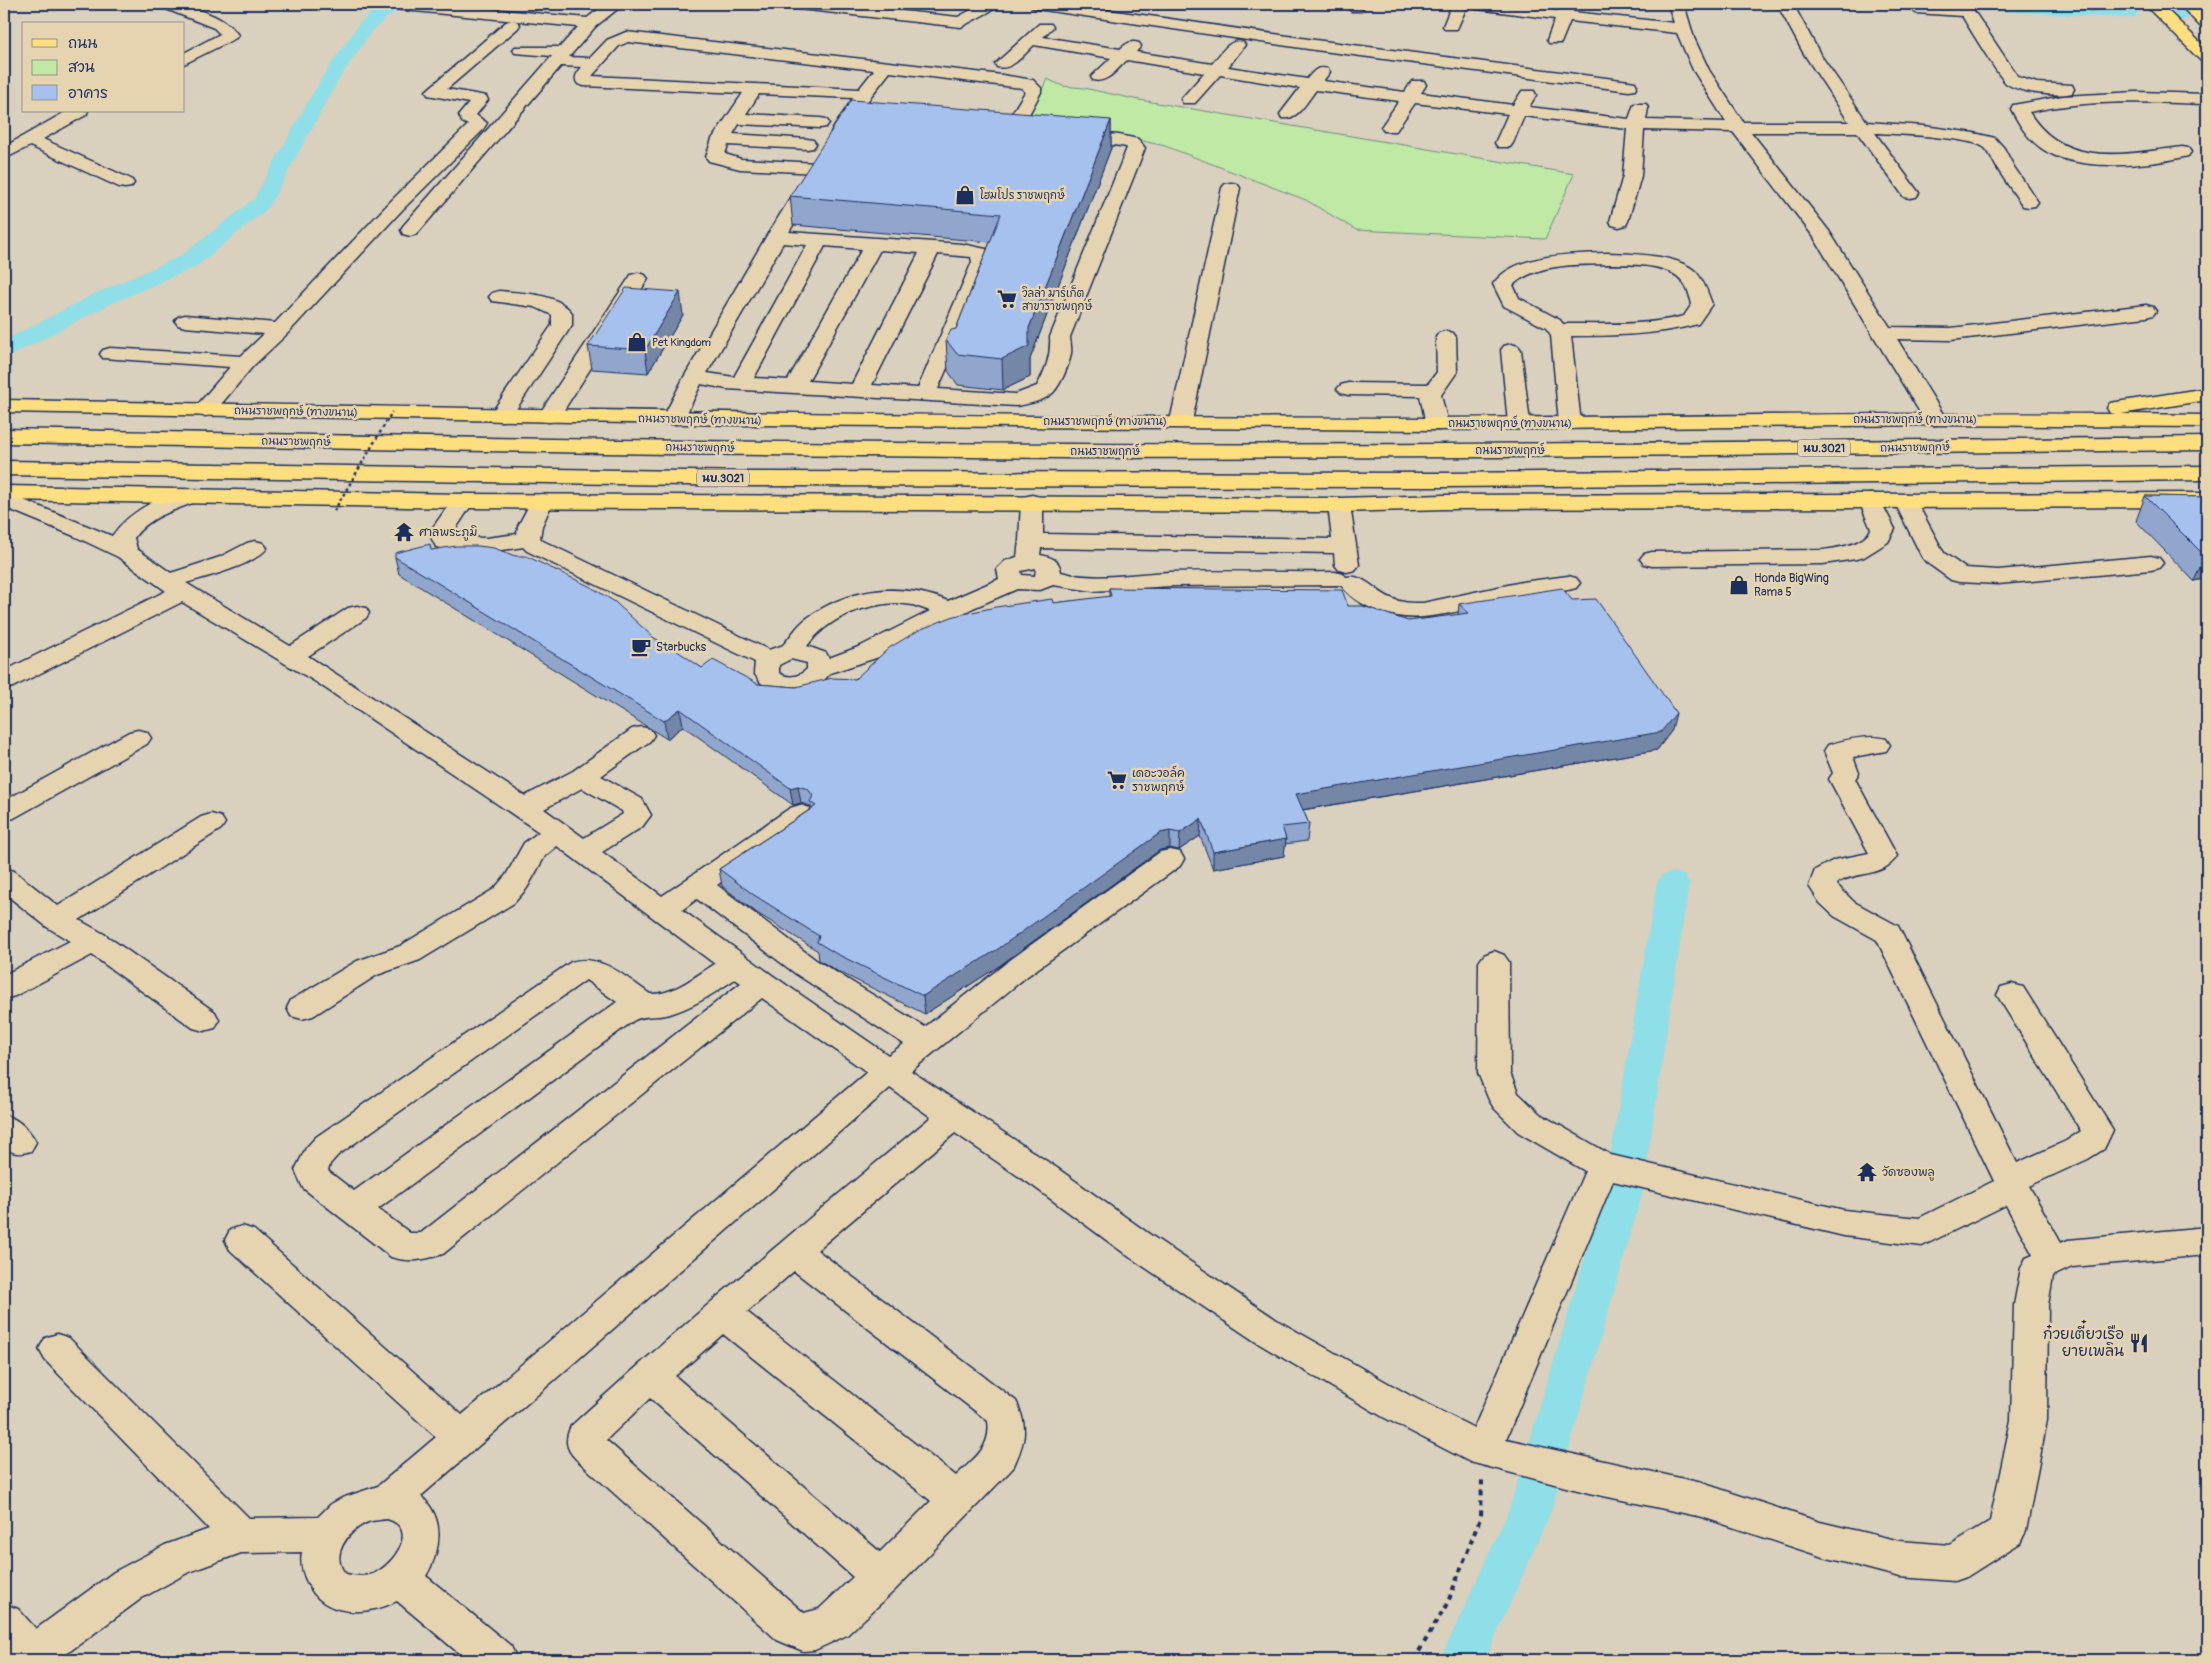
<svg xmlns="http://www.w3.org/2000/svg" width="2211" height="1664" font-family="Pangolin,'Playpen Sans Thai',sans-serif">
<rect width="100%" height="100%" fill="#d9d0bd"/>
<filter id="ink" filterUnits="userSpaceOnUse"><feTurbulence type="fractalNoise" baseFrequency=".02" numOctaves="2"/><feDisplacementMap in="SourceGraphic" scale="10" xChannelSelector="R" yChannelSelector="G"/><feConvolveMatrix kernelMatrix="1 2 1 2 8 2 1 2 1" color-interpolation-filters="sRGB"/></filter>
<g filter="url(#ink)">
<path fill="#bfe9a5" stroke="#6d8c82" d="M1047,79L1063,86L1084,88L1134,99L1574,174L1545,239L1356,230L1306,200L1165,146L1126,137L1029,128L1030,115Z"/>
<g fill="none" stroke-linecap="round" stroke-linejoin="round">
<g fill="#8edfe8" fill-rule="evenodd">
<path d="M383,4H402L371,32L339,79L268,208L197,266L108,305L12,355L4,357V341L92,295L181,256L253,200L321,79L359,24Z"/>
<path d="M1942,4H2050L2129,8L2135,9L2138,13L2135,17L2129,18L1951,9L1945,8Z"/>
<path d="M2170,11L2186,12L2189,16L2186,20L2170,21L2164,20L2161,16L2164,12Z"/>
<path d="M1673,872L1684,875L1689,883L1642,1194L1551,1511L1485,1660H1440L1509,1510L1604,1194L1657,883L1662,875Z"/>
</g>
<defs>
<g id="minor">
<path d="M158,4C182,2 224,14 238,35L236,38L184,64V53L220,34L214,28L161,7Z"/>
<path d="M386,4H439L587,18L606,4H624L596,26L569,57L590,58L607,40L626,32L1002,75L1033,80L1041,88V92L1027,118V127L1119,135L1138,139L1145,148L1070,337C1070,342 1072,348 1071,353C1070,363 1059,390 1050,395C1040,402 1028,404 1016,406L727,389L701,384L682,423L674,424L666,423L663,418L684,377L766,237L805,175L811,174L817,175L820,179L789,232L962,244L986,249L992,262L938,389L1016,394L1037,386C1046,369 1051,356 1050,337L1127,148L1126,147C1100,141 1022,147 1008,127L1009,118L1025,92L1022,88L890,72L871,96L846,136H834L831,132L853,98L759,94L746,114L820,118L826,119L829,123L826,127L820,128L739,124L733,134L807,139L813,140L816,144L813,148L807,149L728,145L725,154L741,159L817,163L823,164L826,168L823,172L817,173L740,169L709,161L706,157L712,139L743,93L584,86L578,84C573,78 577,73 582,67L561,66L417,234L410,236L403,234L401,230L403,226L552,56L515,53L513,50L515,47H560L578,27L394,9L389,7ZM628,42L874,70L859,89L592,76L619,46ZM783,243L807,245L734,377L707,373ZM825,246L862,249L788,380L754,378ZM880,250L919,253L852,384L808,381ZM938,254L971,257L972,262L918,388L872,385Z"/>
<path d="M791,4H838L958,17L982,4H1001L998,7L961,27L799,9L794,7Z"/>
<path d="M1029,4H1067L1315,40L1629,81L1635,82L1637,86L1635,90L1629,91L1315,50L1037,9L1032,7Z"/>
<path d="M1350,4H1366L1361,11H1351L1348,8Z"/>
<path d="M1452,4H1468L1457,29H1445L1443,26Z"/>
<path d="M1469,4H1509L1558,11L1560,4H1576L1573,12L1674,23L1668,4H1684L1694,38L1709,70L1743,122H1849L1804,54L1777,4H1793L1820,54L1867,122L1924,126L1974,133L1995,138L2004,148L2014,167L2038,202L2035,206L2029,207L2023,206C2014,193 2005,181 1997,168C1993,161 1990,153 1985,148C1973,137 1894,134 1875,133L1919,193L1916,197L1910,198L1904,197L1857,132H1751L1829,231L1890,327L1951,328L2146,305L2153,307L2156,311L2153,315L2146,317L1951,340L1897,339L1946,419L1943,424L1935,425L1927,424L1924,419L1813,236L1733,132L1644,130L1641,176L1628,221L1626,225L1619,227L1612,225L1610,221L1623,176L1627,129L1524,116L1513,143L1510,147H1498L1495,143L1508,114L1415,103L1396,131H1384L1381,127L1399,101L1316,90C1307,101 1298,121 1282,118L1280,114L1300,88L1220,75L1195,103H1183L1181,99L1204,73L1127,60C1117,69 1107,84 1093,80L1091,77L1111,58L1034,45C1024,54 1012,71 997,67L995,64L1039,24H1051L1053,27L1043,37L1120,49C1126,44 1130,40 1139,43L1141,46L1136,52L1212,64C1221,54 1229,38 1243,42L1245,45L1228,67L1307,79C1314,71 1317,66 1328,69L1330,72L1323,81L1405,92L1412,81H1424L1426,85L1421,93L1513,105L1522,91H1534L1536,95L1529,107L1629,119L1634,104H1646L1648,108L1646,120L1726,122L1693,70L1677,33L1570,21L1561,43H1549L1547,40L1555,19L1477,9L1472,7Z"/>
<path d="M2084,4H2100L2101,5L2098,8C2092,10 2088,10 2084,4Z"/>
<path d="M1921,5L1972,8L2018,77L2037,83L2072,85L2074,89L2072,93C2055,97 2022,93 2007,84C2000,79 1969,27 1962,16L1916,13L1913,10L1916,7Z"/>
<path d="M512,20L518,22L520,25L518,28L447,89L486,96L488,100L476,115L487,123L482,131L403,209L287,334L253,366L212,415L204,416L196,415L193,410L230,367L103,358L100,354L103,350L110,348L241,356L264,334L185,327L178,325L175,321L178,317L185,315L275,323L391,201L468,125L462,122L459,115L469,103L428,95L426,91L506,22Z"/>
<path d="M2137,92L2207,94V104C2148,102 2088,99 2029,112C2064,169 2125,154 2182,147L2188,148L2191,152L2188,156C2149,166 2076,173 2041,148C2027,138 2019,124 2011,109L2013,105L2019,104L2063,96Z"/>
<path d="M67,111H88L86,115L43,139L131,179L134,183L131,187L125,188L119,187L30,146L4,159V147Z"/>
<path d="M1231,183L1237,184L1240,188L1192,421L1189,426L1181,427L1173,426L1170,421L1222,188L1225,184Z"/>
<path d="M1608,253C1632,254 1677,254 1696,272C1704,281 1708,293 1712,304L1698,324C1656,335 1615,336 1571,336L1581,423L1578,428L1570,429L1562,428L1559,423L1551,335L1546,328L1504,306L1493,284C1515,253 1574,254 1608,253ZM1608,264C1630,265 1668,262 1683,282C1688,288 1690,297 1692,304L1684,316C1644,326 1604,324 1563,324L1560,320L1519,298L1513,285C1537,263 1577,265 1608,264Z"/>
<path d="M638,273L645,275L648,279L560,416L557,421L549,422L541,421L538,416L631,275Z"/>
<path d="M499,291C521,293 558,293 572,313V325L509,420L501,421L493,420L490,415L552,325V315L535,307L492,301L489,297L492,293Z"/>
<path d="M1446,331L1453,333L1456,337L1457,372L1441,395L1448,424L1445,429L1437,430L1429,429L1426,424L1420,396L1348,395L1341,393L1337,389L1341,385L1348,383L1428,384L1437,372L1436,337L1439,333Z"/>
<path d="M1511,344L1518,346L1521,350L1530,423L1527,428L1519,429L1511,428L1508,423L1501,350L1504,346Z"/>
<path d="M190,489L198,491L201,496L198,501C175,510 148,517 134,538L137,549L171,573L220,557L247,543L255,541L263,543L267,548C255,565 206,577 186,583L290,646L348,608L357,606L366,608L369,613L366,618L308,656L525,796L573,771L632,729L641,727L650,729L654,735L650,741L601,776L642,799L651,815L642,827L602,852L662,896L790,808L800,805L810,808L814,814L810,820L717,885L816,960L925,1027L1006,963L1160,852L1170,850L1180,852L1184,859L1180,866L1026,977L911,1071L1057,1168L1152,1236L1280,1322L1409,1395L1474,1428L1585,1171L1518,1132L1494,1108L1489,1100L1478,1073L1479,962L1484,955L1494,951L1504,955L1509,962L1510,1073L1518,1093L1540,1114L1611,1155L1844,1210L1919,1218L1994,1181L1877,940L1834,916L1820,903L1809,886L1815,870L1834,860L1869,853L1829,779L1833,773L1824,751L1828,745C1845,740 1869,734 1886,739L1890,745L1886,751L1853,757L1859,773L1855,779L1897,856C1884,877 1859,871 1838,882L1837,885L1854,902L1898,926L2017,1163L2066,1141L2081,1131L1997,995L2001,987L2012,984L2023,987L2113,1130L2104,1149L2088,1159L2029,1186L2061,1243L2068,1240L2207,1227V1255L2072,1267L2053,1276L2048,1305L2047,1420L2026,1531L2020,1543L1968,1576L1954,1581L1900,1577L1820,1556L1702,1517L1589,1493L1470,1462L1383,1417L1256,1342L1128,1256L1033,1186L955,1133L817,1250L1016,1401C1029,1429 1025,1441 1013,1468L895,1590L847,1635L815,1650L803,1651L777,1640L576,1459C565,1448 565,1439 571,1426C688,1319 810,1218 931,1117L890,1088L421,1496C446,1519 441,1550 426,1576L511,1646L517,1660H467L397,1601C367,1616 323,1618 307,1582C302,1572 300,1563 302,1552L241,1553L189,1572L142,1598L58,1660H5L7,1655L4,1651V1604L18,1609L36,1629L114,1572L165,1545L209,1529L45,1360L39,1349L45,1338L57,1334L69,1338L249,1518L318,1517L331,1504L342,1498L378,1486L436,1437L230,1250L225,1240L230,1230L242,1226L254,1230L462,1415L867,1072L762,998L443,1254C424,1260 410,1263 391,1257L303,1188L295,1170L306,1148L316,1137L571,962C601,953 626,978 650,994C674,995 695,976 715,964L557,846L545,856L527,888L514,903L420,960L377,975L313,1016L302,1019L291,1016L287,1008L291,1000L357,961L400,946L494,889L506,875L524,843L539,832L316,682L182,602L13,687L4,689V671L166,591L118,557L74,536L4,507V492L112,536C130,510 159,497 190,489ZM582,788L622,811L623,814L584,838L544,809ZM697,899L796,974L904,1044L888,1055L772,975L682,910ZM735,979L741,983L421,1233H410L378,1209L633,1021C644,1014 657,1018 670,1014C694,1007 714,993 735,979ZM586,980L617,1002L354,1191L328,1171L330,1164L338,1155ZM1613,1181L1844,1236L1922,1246L2006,1205L2033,1255L2026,1258L2021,1268L2014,1305L2011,1420L1990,1521L1950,1545L1900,1541L1820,1522L1702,1483L1506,1439ZM794,1271L988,1421C992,1448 973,1459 956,1476L747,1312ZM723,1334L931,1501L880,1552L675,1376ZM650,1398L853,1577L819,1609L804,1613L606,1440ZM387,1519C420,1528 394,1565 373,1574C365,1577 354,1576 346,1574C329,1556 348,1530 368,1522C374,1520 381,1520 387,1519Z"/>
<path d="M463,494L471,496L474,501L453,533L454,537L486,538L517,534L518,526L534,496L542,494L550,496L553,501L542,526L540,538L543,541L769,650C773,648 780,647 783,645C791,637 796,626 806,619C848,587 901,582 948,601L999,579L997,569L1005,561L1017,557L1019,541L1021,502L1024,497L1032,495L1040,497L1043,502V534L1332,539L1328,505L1331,500L1339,498L1347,500L1350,505L1359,565L1355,570L1347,572L1339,570L1335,565L1334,553L1041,548L1040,555C1051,557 1060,560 1061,572C1096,582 1135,573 1171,572C1226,570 1280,573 1335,572L1343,574L1346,577C1363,573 1376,592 1391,598C1401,603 1412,603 1423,603L1522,582L1568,576L1576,578L1580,583L1576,588C1558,593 1539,593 1520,597C1488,603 1456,614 1423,617C1396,620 1357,608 1341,585L1170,586L1093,591L1053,585L1040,590L1017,589L973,608L879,657L830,673L821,684L811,688L790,692L767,688L761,683L754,673L755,662L527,551L523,547C493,552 466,554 436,547L429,533L455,496ZM1036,568L1035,576L1022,575L1021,571ZM896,603L913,605L930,611L861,646L829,658L826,653L807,646C828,618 862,605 896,603ZM791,659L807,663V669C799,677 788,679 779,673V665Z"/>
<path d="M1870,494L1878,496L1895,529L1888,542L1864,557L1856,559L1823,564L1652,566L1644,564L1640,559L1644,554L1652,552L1823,550C1837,548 1865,545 1871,529L1859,501L1862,496Z"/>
<path d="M1905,494L1913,496L1916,501L1944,553L1965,568L1998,570L2151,556L2159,558L2163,563L2159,568L2151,570L1998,584L1959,582L1951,580L1926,562L1922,557L1894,501L1897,496Z"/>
<path d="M138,730L147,732L151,738L147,744L14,818L4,821V801L129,732Z"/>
<path d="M211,814L221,817L225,823L221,829L79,920L104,934L215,1012L219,1020L215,1028L204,1031L193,1028L92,955L15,996L4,999V975L70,941L47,927L4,893V868L14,871L58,906L201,817Z"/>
<path d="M4,1115C18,1119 29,1129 36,1142L31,1151C20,1154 13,1155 4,1146Z"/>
</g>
<g id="major">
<path d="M2144,4H2161L2207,49V63L2201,61Z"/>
<path d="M2179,4H2195L2207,15V29L2201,27Z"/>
<path d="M2207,388V400L2121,414L2207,415V427L1935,425L1437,430L743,425L4,412V400C482,408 959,418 1437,418C1663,417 1890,412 2116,414L2110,413L2107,408L2110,403Z"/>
<path d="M4,429C358,436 712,443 1067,444C1447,446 1827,441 2207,437V450L1494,457L1067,458L668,454L4,443Z"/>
<path d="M4,461L753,472L1443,473L2207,466V480L1443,487L753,486L4,475Z"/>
<path d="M4,486L463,494L1339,498L1444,495L2207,493V507L1444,509L1339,512L463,508L4,500Z"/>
</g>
</defs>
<use href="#minor" stroke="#1b2f5e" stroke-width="3"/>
<use href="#major" stroke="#1b2f5e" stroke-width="3"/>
<path stroke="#1b2f5e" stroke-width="4" stroke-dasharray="5 5" stroke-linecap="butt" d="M1414,1660L1448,1602L1481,1516L1482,1480"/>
<use href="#minor" fill="#e6d4b1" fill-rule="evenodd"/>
<use href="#major" fill="#fedf80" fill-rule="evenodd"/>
<path stroke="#1b2f5e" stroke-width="2.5" stroke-dasharray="3 3" stroke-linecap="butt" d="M334,511L392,412"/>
</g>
<g fill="#90a6cd" stroke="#1b2f5e">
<path d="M1111,120V148L1030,359V377L1003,390L958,385L948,371L946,340L956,329L990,242L793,225L790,196Z"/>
<path d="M683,315L648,373L592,369L588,346Z"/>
<path d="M2145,496L2207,497V578L2194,581L2136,521Z"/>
<path d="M432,550L654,638L702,668L758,684L796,687L855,679L1053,603L1109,597V588L1348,606L1408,621L1458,615L1459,604L1672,730L1657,750L1303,810L1309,824L1307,841L1285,844L1284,856L1213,869L1200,836L1179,850L1170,848L1160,850L999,966L925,1014L837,971L819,960L818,951L757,913L722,886L719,869L811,809V806L801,803L793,805L683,726L667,739L399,574L395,557Z"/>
</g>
<g fill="#7587a7" stroke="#1b2f5e">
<path d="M1111,120V148L1030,359V377L1003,390L1002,359L1029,328Z"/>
<path d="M680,292L683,315L648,373L645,350Z"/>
<path d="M2205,556H2207V578L2194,581Z"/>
<path d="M680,709L683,726L667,739L664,721Z"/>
<path d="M1676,713L1672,730L1657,750L1295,811L1296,794Z"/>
<path d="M798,786L801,803L793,805L790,788Z"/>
<path d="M1201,819L1200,836L1179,850L1180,833Z"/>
<path d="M1170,831V848L1160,850L999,966L925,1014L923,996L1160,833Z"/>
<path d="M1286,839L1284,856L1213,869V852Z"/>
</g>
<g fill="#a7c1ee" stroke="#1b2f5e">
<path d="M851,100L1111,120L1029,328V346L1002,359L957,354L946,340L951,330L956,329L1001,214L790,196Z"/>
<path d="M626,288L680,292L645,350L588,346Z"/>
<path d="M2145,496L2207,497V556H2205Z"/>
<path d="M430,544L431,550L456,546H478L494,548L515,556H526L591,587L615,602L654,638L673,648L702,668L713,660L758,684L796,687L832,678L855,679L889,648L919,630L954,616L996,607L1052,599L1053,603L1111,596L1109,588L1342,590L1348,606H1363L1408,621L1469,613L1459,604L1562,588L1572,600L1596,599L1676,713L1661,732L1296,794L1309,824L1282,827L1286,839L1213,852L1201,819L1180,833L1170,831L1160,833L998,949L923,996L835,953L817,942L819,936L754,895L719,869L816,806L810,802L813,796L808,789L798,786L790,788L680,709L664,721L395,557V553Z"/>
</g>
</g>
<defs>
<symbol id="shop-bare" viewBox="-9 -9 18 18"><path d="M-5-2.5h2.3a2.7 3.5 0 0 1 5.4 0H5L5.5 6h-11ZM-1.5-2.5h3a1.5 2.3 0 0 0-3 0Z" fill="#1b2f5e" stroke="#e6d4b1" stroke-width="2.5" paint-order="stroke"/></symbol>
<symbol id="supermarket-bare" viewBox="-9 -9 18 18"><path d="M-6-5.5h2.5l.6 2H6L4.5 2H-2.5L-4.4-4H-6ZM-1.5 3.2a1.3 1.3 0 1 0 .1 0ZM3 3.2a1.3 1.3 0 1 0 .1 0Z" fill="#1b2f5e" stroke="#e6d4b1" stroke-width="2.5" paint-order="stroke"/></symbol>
<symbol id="temple-bare" viewBox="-9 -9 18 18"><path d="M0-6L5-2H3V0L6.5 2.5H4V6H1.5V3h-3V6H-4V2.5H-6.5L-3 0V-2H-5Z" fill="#1b2f5e" stroke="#e6d4b1" stroke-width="2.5" paint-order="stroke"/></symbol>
<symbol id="cafe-bare" viewBox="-9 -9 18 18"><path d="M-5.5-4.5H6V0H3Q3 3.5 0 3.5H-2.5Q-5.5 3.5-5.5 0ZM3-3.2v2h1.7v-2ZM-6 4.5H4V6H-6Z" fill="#1b2f5e" stroke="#e6d4b1" stroke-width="2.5" paint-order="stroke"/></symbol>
<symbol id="restaurant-bare" viewBox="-9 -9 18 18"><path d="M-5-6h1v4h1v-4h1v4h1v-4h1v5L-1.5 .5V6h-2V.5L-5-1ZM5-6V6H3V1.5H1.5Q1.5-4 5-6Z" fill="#1b2f5e" stroke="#e6d4b1" stroke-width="2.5" paint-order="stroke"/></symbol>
</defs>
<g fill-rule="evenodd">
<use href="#shop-bare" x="951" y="181" width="28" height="28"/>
<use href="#supermarket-bare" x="993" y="285" width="28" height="28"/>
<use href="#shop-bare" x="623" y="328" width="28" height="28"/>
<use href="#temple-bare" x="390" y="518" width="28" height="28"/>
<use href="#shop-bare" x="1725" y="571" width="28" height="28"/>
<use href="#cafe-bare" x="627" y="633" width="28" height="28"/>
<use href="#supermarket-bare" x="1103" y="766" width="28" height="28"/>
<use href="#temple-bare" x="1853" y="1158" width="28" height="28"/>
<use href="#restaurant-bare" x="2125" y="1329" width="28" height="28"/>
</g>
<g text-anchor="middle" stroke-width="5" stroke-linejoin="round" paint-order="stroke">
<g font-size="11" fill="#1b2f5e" stroke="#e6d4b1" text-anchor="start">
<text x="980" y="199">โฮมโปร ราชพฤกษ์</text>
<text x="1022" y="297">วิลล่า มาร์เก็ต<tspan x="1022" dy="13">สาขาราชพฤกษ์</tspan></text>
<text x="652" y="346">Pet Kingdom</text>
</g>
<g font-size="11" fill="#1b2f5e" stroke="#e6d4b1">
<text transform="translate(296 411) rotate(1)" y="4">ถนนราชพฤกษ์ (ทางขนาน)</text>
<text transform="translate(700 419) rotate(1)" y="4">ถนนราชพฤกษ์ (ทางขนาน)</text>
<text x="1915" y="423">ถนนราชพฤกษ์ (ทางขนาน)</text>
<text x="1105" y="425">ถนนราชพฤกษ์ (ทางขนาน)</text>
<text x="1510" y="427">ถนนราชพฤกษ์ (ทางขนาน)</text>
<text transform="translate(296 441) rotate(1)" y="4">ถนนราชพฤกษ์</text>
<text transform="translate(700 447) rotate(1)" y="4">ถนนราชพฤกษ์</text>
<text transform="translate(1915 447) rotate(-1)" y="4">ถนนราชพฤกษ์</text>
<text x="1510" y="454">ถนนราชพฤกษ์</text>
<text x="1105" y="455">ถนนราชพฤกษ์</text>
</g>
<g fill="#e6d4b1" stroke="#586077" stroke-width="1">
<rect x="1798" y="439.5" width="52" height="17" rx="4"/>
<rect x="697" y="469.5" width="52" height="17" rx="4"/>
</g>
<g font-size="11" font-weight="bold" fill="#1b2f5e">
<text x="1824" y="452">นบ.3021</text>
<text x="723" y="482">นบ.3021</text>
</g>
<g font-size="12" fill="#1b2f5e" stroke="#e6d4b1" text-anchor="start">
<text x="419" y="536">ศาลพระภูมิ</text>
<text x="1754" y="582">Honda BigWing<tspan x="1754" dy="14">Rama 5</tspan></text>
<text x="656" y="651">Starbucks</text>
<text x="1132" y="777">เดอะวอล์ค<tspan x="1132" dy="14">ราชพฤกษ์</tspan></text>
<text x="1882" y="1176">วัดซองพลู</text>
</g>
<g font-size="15" fill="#1b2f5e" stroke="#e6d4b1" text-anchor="end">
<text x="2124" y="1339">ก๋วยเตี๋ยวเรือ<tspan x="2124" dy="17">ยายเพลิน</tspan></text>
</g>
</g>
<rect width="2211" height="1664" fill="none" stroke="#e6d4b1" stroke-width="20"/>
<rect x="10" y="10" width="2191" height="1644" fill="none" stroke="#1b2f5e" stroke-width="2" filter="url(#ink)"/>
<rect x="22" y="22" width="162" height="90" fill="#e6d4b1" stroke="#959290"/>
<rect x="32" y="39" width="25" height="8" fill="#fedf80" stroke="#959290"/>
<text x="68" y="48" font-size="15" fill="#1b2f5e">ถนน</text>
<rect x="32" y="60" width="25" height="15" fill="#bfe9a5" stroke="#959290"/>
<text x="68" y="72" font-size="15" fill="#1b2f5e">สวน</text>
<rect x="32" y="85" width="25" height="15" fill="#a7c1ee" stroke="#959290"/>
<text x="68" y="98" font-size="15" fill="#1b2f5e">อาคาร</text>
</svg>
